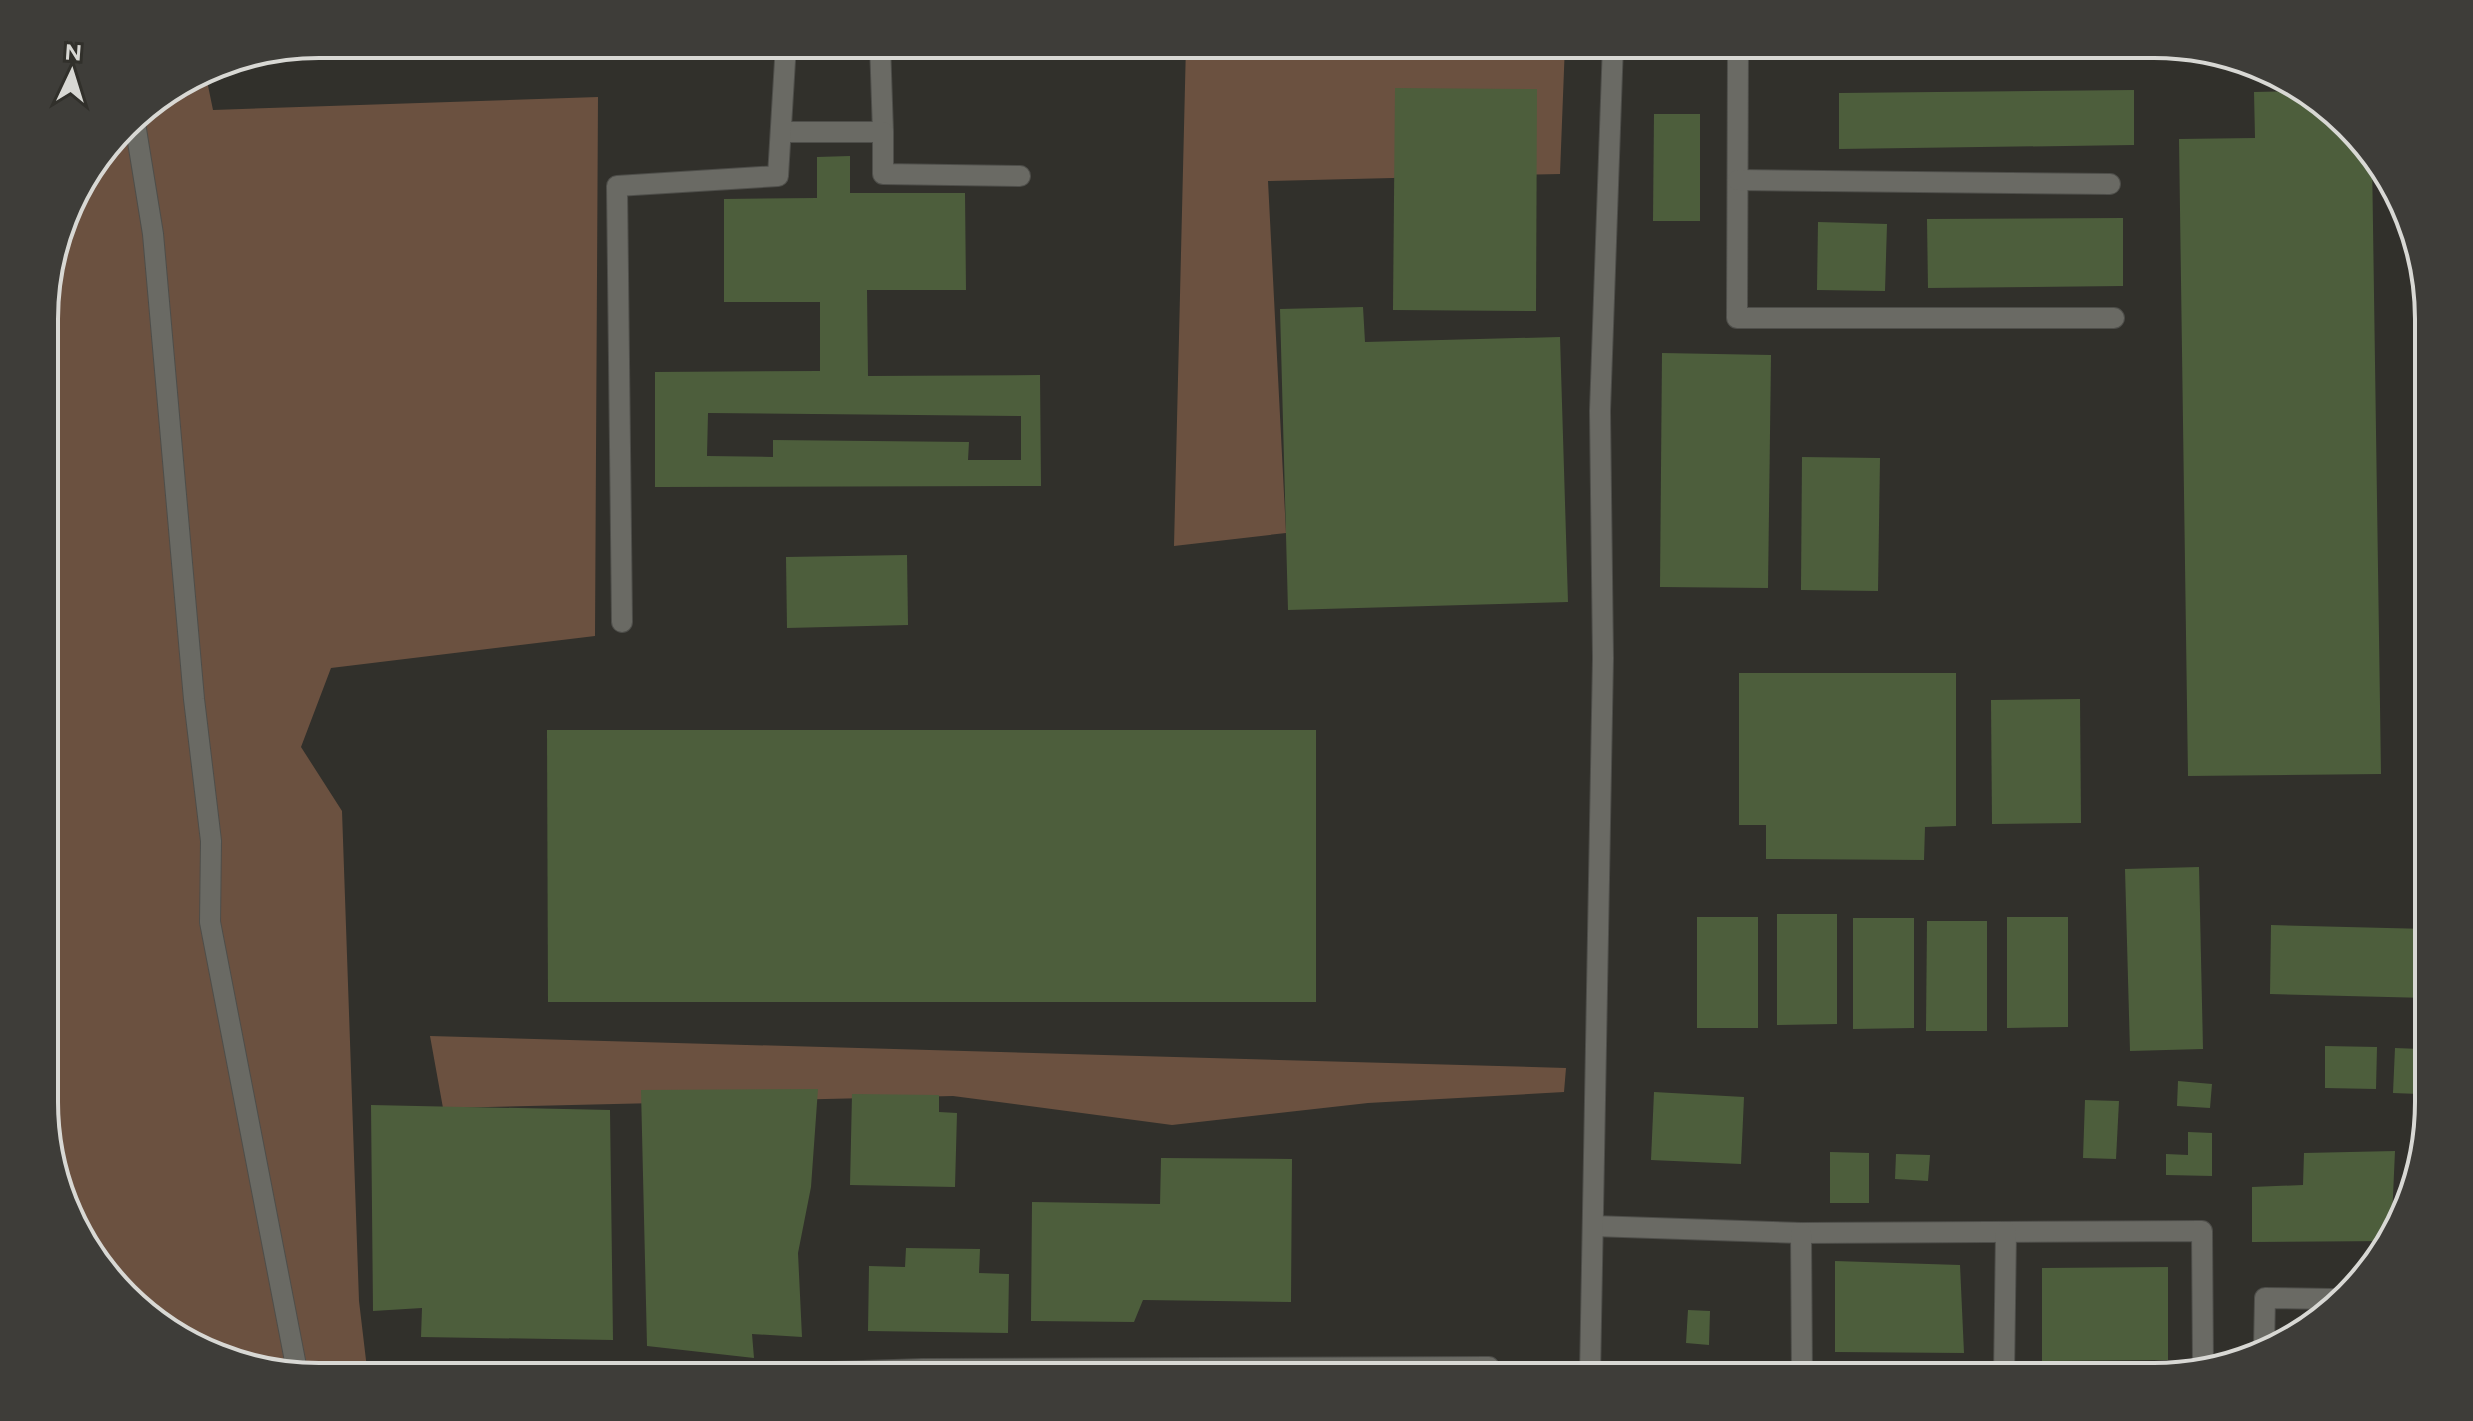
<svg xmlns="http://www.w3.org/2000/svg" width="2473" height="1421" font-family="Figtree,sans-serif">
<rect width="100%" height="100%" fill="#31302b"/>
<g fill="#6b5140">
<path d="M1186,44H1565L1560,174L1268,181L1286,533L1174,546Z"/>
<path d="M205,71L213,110L598,97L595,636L331,668L301,747L342,811L359,1301L368,1377H319L182,1340L90,1254L46,1137V284L73,197L137,113Z"/>
<path d="M430,1036L1566,1068L1564,1092L1368,1103L1172,1125L953,1096L443,1108Z"/>
</g>
<g fill="#4d5e3c" fill-rule="evenodd">
<path d="M1395,88L1537,89L1536,311L1393,310Z"/>
<path d="M2134,90V145L1839,149V93Z"/>
<path d="M2302,91L2372,157L2381,774L2188,776L2179,139L2255,138L2254,92Z"/>
<path d="M1654,114H1700V221H1653Z"/>
<path d="M850,156V193H965L966,290H867L868,376L1040,375L1041,486L655,487V372L820,371V302H724V199L817,198V157ZM708,413L1021,416V460H968L969,442L773,440V457L707,456Z"/>
<path d="M2123,218V286L1928,288L1927,219Z"/>
<path d="M1818,222L1887,224L1885,291L1817,290Z"/>
<path d="M1363,307L1365,342L1560,337L1568,602L1288,610L1280,309Z"/>
<path d="M1662,353L1771,355L1768,588L1660,587Z"/>
<path d="M1802,457L1880,458L1878,591L1801,590Z"/>
<path d="M907,555L908,625L787,628L786,557Z"/>
<path d="M1739,673H1956V826L1925,827L1924,860L1766,859V825H1739Z"/>
<path d="M2080,699L2081,823L1992,824L1991,700Z"/>
<path d="M547,730H1316V1002H548Z"/>
<path d="M2199,867L2203,1049L2130,1051L2125,869Z"/>
<path d="M1777,914H1837V1024L1777,1025Z"/>
<rect x="1697" y="917" width="61" height="111"/>
<path d="M2007,917H2068V1027L2007,1028Z"/>
<path d="M1853,918H1914V1028L1853,1029Z"/>
<path d="M1927,921H1987V1031H1926Z"/>
<path d="M2271,925L2428,929V998L2270,994Z"/>
<path d="M2325,1046L2377,1047L2376,1089L2325,1088Z"/>
<path d="M2395,1048L2420,1049L2419,1094L2393,1093Z"/>
<path d="M2178,1081L2212,1084L2210,1108L2177,1106Z"/>
<path d="M818,1089L811,1187L798,1253L802,1337L752,1334L754,1358L647,1346L641,1090Z"/>
<path d="M1654,1092L1744,1097L1741,1164L1651,1160Z"/>
<path d="M852,1094L939,1095V1112L957,1113L955,1187L850,1185Z"/>
<path d="M2085,1100L2119,1101L2116,1159L2083,1158Z"/>
<path d="M371,1105L610,1110L613,1340L421,1337L422,1308L373,1311Z"/>
<path d="M2188,1132L2212,1133V1176L2166,1175V1154L2188,1155Z"/>
<path d="M2395,1151L2391,1241L2252,1242V1187L2303,1185L2304,1153Z"/>
<path d="M1830,1152L1869,1153V1203H1830Z"/>
<path d="M1896,1154L1930,1155L1928,1181L1895,1179Z"/>
<path d="M1161,1158L1292,1159L1291,1302L1143,1300L1134,1322L1031,1321L1032,1202L1160,1204Z"/>
<path d="M906,1248L980,1249L979,1273L1009,1274L1008,1333L868,1331L869,1266L905,1267Z"/>
<path d="M1835,1261L1960,1265L1964,1353L1835,1352Z"/>
<path d="M2168,1267V1360L2042,1361V1268Z"/>
<path d="M1688,1310L1710,1311L1709,1345L1686,1343Z"/>
</g>
<g fill="none" stroke-linecap="round" stroke-linejoin="round">
<defs>
<g id="minor">
<path d="M880,44L883,132"/>
<path d="M1738,44L1737,318H2114"/>
<path d="M134,117L153,234L194,699L211,841L210,922L297,1371"/>
<path d="M781,132H883V174L1020,176"/>
<path d="M1738,180L2110,184"/>
<path d="M622,622L617,186L778,176L786,44"/>
<path d="M1593,1226L1801,1233L2202,1231L2203,1367"/>
<path d="M1801,1233L1802,1377"/>
<path d="M2264,1348L2265,1298L2332,1299"/>
<path d="M924,1369L1489,1367"/>
<path d="M2004,1376L2006,1232"/>
<path d="M674,1377L924,1369L923,1377"/>
<path d="M1590,1377L1603,658L1600,411L1613,44"/>
</g>
</defs>
<use href="#minor" stroke="#4e4e4a" stroke-width="22"/>
<use href="#minor" stroke="#6a6a64" stroke-width="20"/>
</g>
<path d="M0 0H2473V1421H0ZM319 58H2154A261 261 0 0 1 2415 319V1102A261 261 0 0 1 2154 1363H319A261 261 0 0 1 58 1102V319A261 261 0 0 1 319 58Z" fill="#3e3d39" fill-rule="evenodd"/>
<path fill="none" stroke="#d8d8d4" stroke-width="4" d="M319 58H2154A261 261 0 0 1 2415 319V1102A261 261 0 0 1 2154 1363H319A261 261 0 0 1 58 1102V319A261 261 0 0 1 319 58Z"/>
<g transform="translate(72 72) rotate(4)" stroke="#31302b" stroke-width="6" paint-order="stroke">
<path d="M0-6L14 30L0 20L-14 30Z" fill="#d8d8d4"/>
<text y="-12" font-size="22" font-weight="bold" text-anchor="middle" fill="#d8d8d4">N</text>
</g>
</svg>
